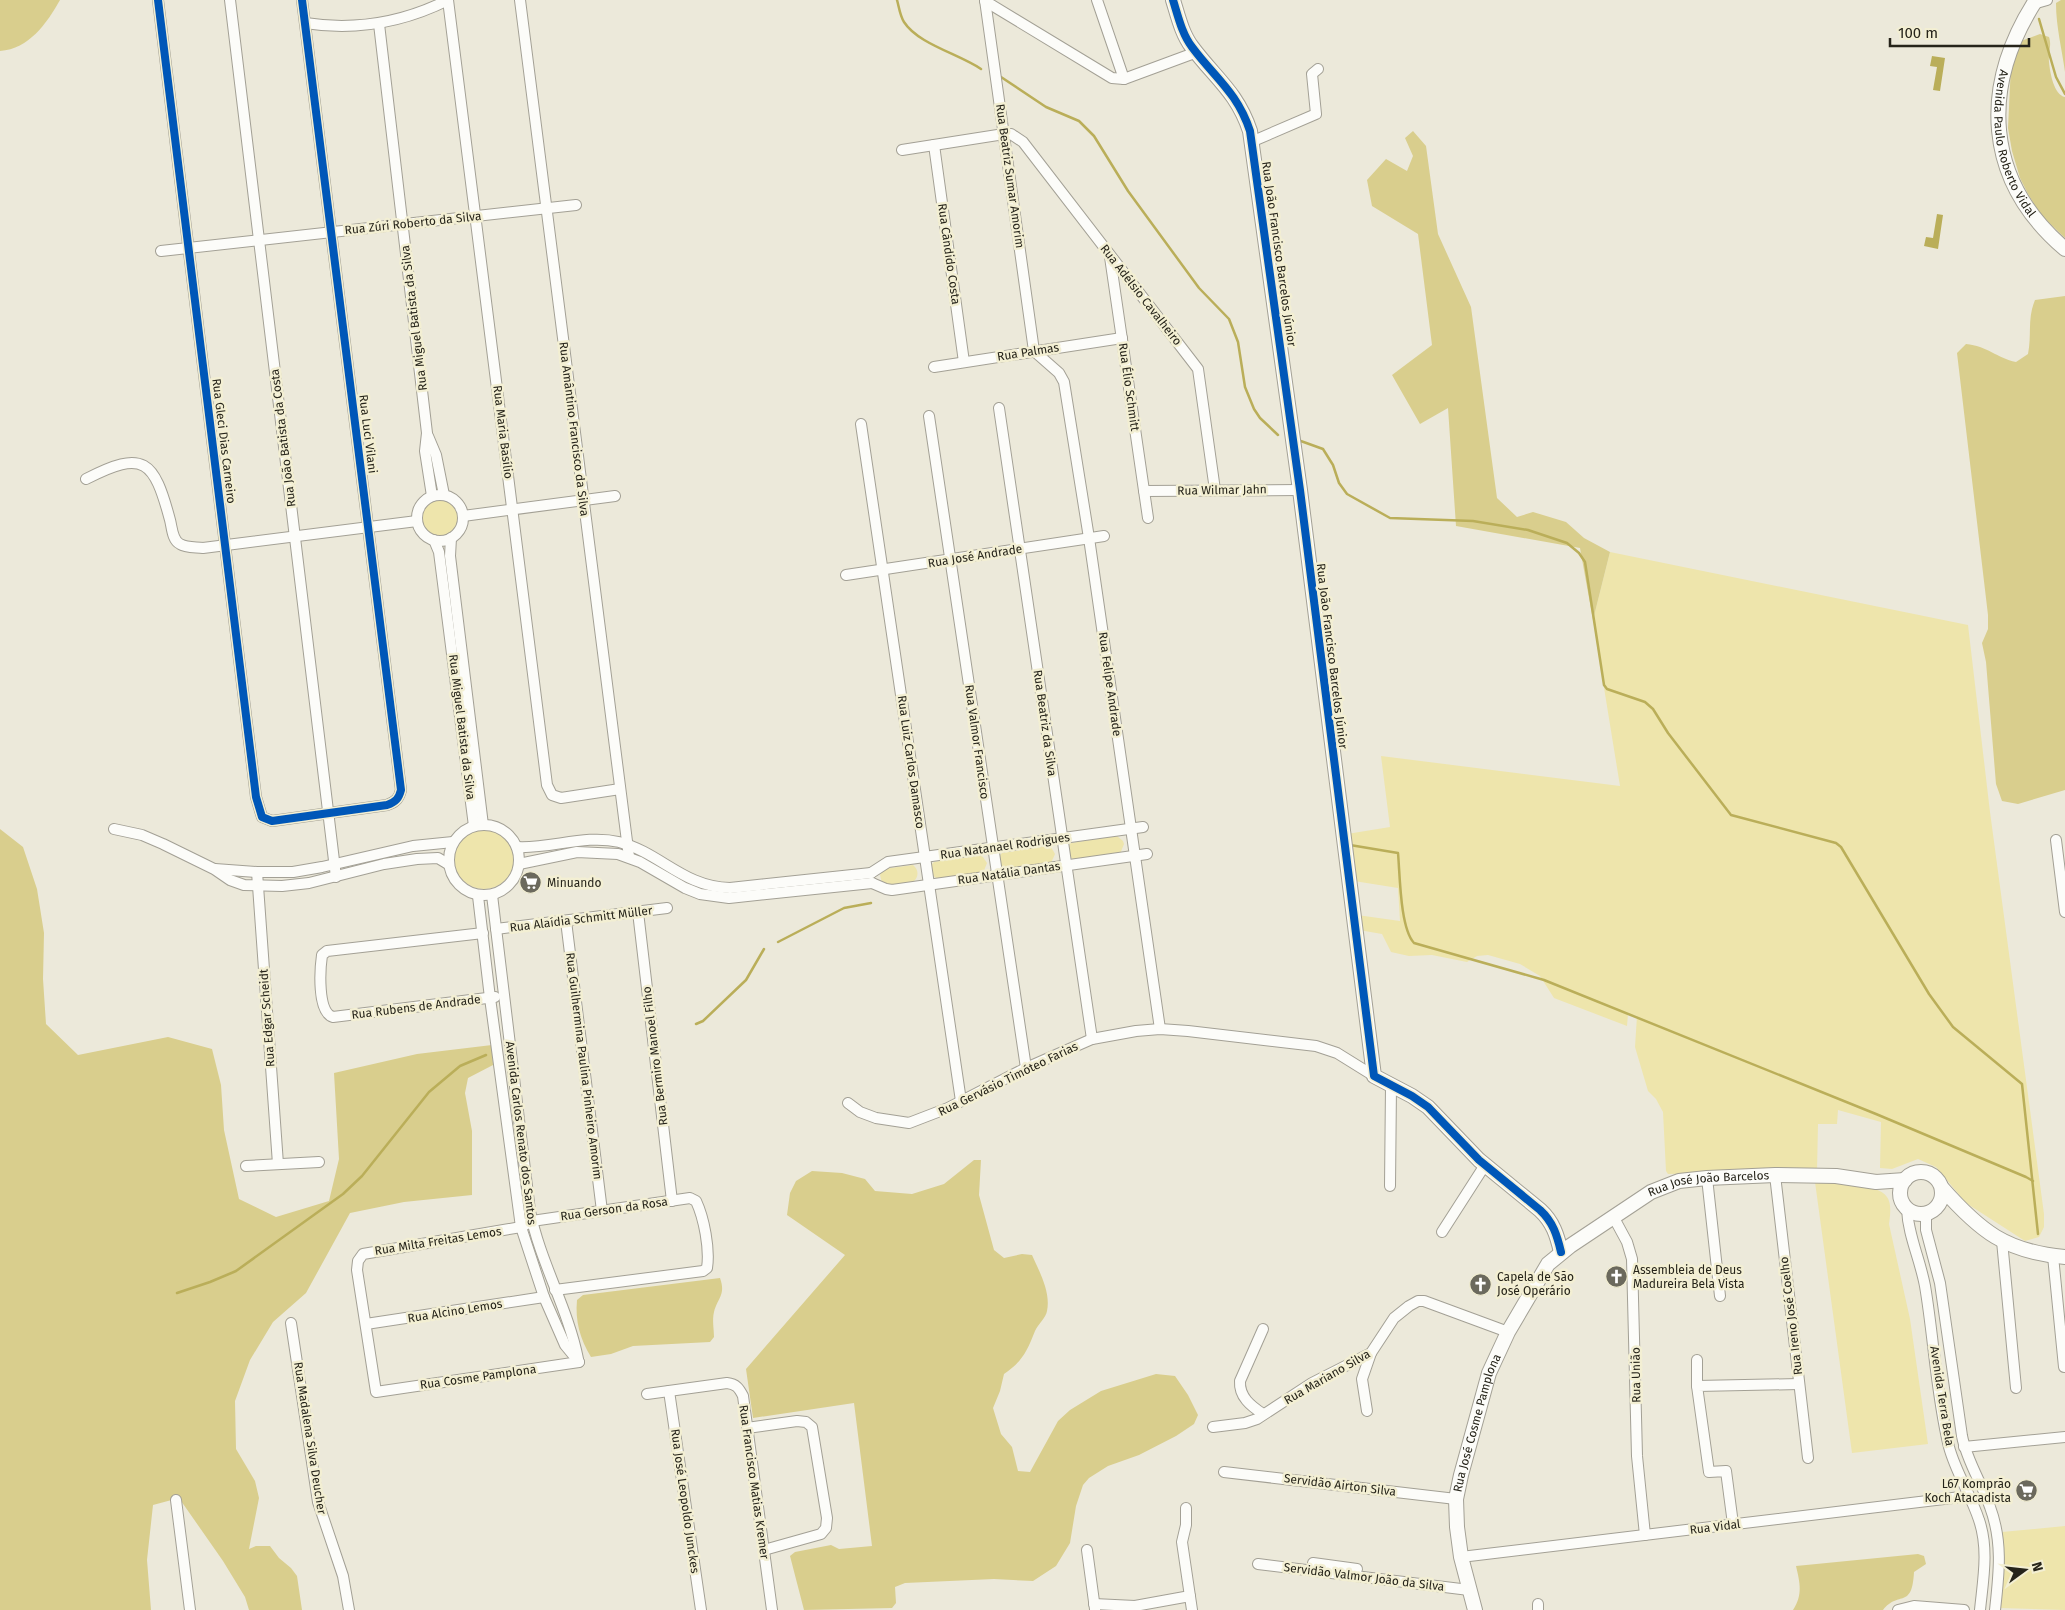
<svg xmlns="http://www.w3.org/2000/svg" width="2065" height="1610" font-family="'Fira Sans',sans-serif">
<rect width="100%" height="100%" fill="#ece9da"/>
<g fill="#eee5ac">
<circle cx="441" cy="517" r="19"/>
<path d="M1610,552L1968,625L1990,812L2044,1214V1227L2039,1237L2025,1241L1966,1203L1936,1167L1918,1159L1892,1169L1880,1168L1881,1122L1838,1110L1837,1124H1818L1817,1171L1668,1174L1666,1171L1663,1112L1656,1099L1648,1091L1635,1047L1637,1016L1628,1014L1627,1026L1554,998L1540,976L1520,964L1488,955L1477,956L1467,962L1432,955L1409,956L1391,952L1382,934L1359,930L1357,915L1400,921L1398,888L1354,881L1347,834L1390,827L1381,756L1620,786L1593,620Z"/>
<circle cx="484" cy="859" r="30"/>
<path d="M1117,836L1123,841L1124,844L1120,854L1075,861L1068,855V846L1071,843Z"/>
<path d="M1048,845L1051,847L1055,854L1051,863L1006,870L999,865V856L1002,853Z"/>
<path d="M979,855L983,857L987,863L983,873L938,879L930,874L931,865L934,862Z"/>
<path d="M913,865C919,870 919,877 913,882L888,887L882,883L880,875L883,869Z"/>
<path d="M1815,1182C1832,1183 1877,1182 1887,1197C1892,1204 1890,1216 1889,1224L1910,1319L1928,1444L1852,1453Z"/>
<path d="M2065,1526V1610L2000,1608L2004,1561L2002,1532Z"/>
</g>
<g fill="#d9ce8d">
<path d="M0,0H60C47,23 29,49 0,51Z"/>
<path d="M2061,0H2065V72C2062,49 2056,27 2056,3Z"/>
<path d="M2040,34L2049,37C2052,46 2048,52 2049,62C2050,73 2054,95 2065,97V238L2041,215L2028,194L2020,178L2012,151L2008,128L2011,65L2021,41Z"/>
<path d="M1413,131L1426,146L1438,234L1471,307L1497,498L1517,517L1533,512L1566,522L1584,538L1610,552L1593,620L1580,548L1456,526L1448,408L1420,424L1392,375L1432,345L1418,234L1372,206L1367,180L1386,159L1407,171L1413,156L1405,138Z"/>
<path d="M2065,296V790L2018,804L2002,801L1996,784L1986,662L1982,643L1988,629V615L1957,353L1966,344C1987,346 1997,358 2016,362L2028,354C2032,335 2027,319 2035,300Z"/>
<path d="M0,829L23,847L37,889L44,933L43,979L46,1024L78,1055L168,1037L212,1049L221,1085L224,1130L239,1199L276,1217L329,1201L339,1159L334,1073L417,1054L492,1045L493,1065L468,1078L465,1093L472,1131V1195L404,1202L350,1213L306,1293L273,1322L250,1360L235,1401L236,1449L255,1481L259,1498L249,1549L256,1546H270L279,1558L291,1568L297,1576L302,1610H249L245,1597L223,1561L179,1498L153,1505L147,1560L151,1610H0Z"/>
<path d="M974,1160H981L979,1195L994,1250L1004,1258L1022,1254L1032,1255C1039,1271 1051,1292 1047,1311C1046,1318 1038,1324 1035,1331C1027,1351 1023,1361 1004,1374L1000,1391L993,1408L1001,1434L1012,1447L1018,1471L1030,1472L1058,1421L1070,1410L1101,1391L1156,1374L1175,1376L1188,1395L1198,1415L1194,1424L1176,1436L1139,1455L1108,1466L1089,1478L1083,1485L1076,1506L1070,1543L1056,1566L1033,1581L994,1579L905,1583L895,1587L896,1603L892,1608L804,1610L790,1556L795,1552L831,1545L839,1549L872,1546L854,1403L753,1418L746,1369L845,1255L787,1215L790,1193L796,1181L812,1171L842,1173L865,1179L875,1191L912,1194L944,1184Z"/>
<path d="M720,1278C726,1295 718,1297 714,1312C712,1320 714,1329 714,1337L710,1342L633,1346L611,1354L591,1357C580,1339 575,1321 577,1300L583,1295Z"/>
<path d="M1918,1554L1924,1556L1926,1564L1914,1572C1912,1610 1899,1590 1883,1610H1793C1803,1595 1800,1583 1796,1566Z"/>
</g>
<g fill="#baae59">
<path d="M1932,56L1945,58L1940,91L1933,90L1937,67L1930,66Z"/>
<path d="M1937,214L1943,215L1938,249L1924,246L1926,237L1933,238Z"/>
</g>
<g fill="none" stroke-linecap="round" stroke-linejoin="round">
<g stroke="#baae59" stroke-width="2.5">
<path d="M897,0C899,7 900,16 904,22C918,44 959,54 981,69"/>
<path d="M2039,19L2056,77L2065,94"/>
<path d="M1001,77L1046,107L1079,121L1094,136L1128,191L1199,288L1229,319L1238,342L1245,387L1254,409L1260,418L1278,435"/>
<path d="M1298,440L1323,449L1333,465L1339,483L1347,494L1390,518L1473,521L1528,530L1567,543L1579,553L1585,562L1604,685L1607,689L1645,702L1653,709L1668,733L1731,815L1836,843L1841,847L1929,994L1953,1027L2022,1084L2038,1234"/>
<path d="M1350,845L1398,853C1400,875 1400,928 1414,943L1544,980L1876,1114L2026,1177L2033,1181"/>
<path d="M778,942L844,908L871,903"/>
<path d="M696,1024L703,1021L746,980L764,949"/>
<path d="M177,1293L210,1282L236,1271L343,1194L362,1176L429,1092L460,1066L486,1055"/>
</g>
<defs>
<g id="street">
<path d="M158,0L256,797L262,817L272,821L387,805C396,802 399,798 401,790L302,0"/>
<path d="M230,0L336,877"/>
<path d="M448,0L547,785L552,795L561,798L620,789"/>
<path d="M520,0L629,857"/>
<path d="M985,0L1034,351L1059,373L1064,382L1089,538L1160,1029"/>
<path d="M1097,0L1124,79"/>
<path d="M985,1L1112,78L1124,79L1197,52"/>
<path d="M2033,4L2047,0"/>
<path d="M305,23C356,31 402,23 448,0"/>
<path d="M379,24L427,433L425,451L432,496"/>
<path d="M1251,142L1316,114L1312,74L1318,69"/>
<path d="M934,145L964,362"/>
<path d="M902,150L1004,134H1011L1023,142L1198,369L1215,490"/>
<path d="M161,251L576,205"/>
<path d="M1110,257L1148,518"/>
<path d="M934,367L1122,338"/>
<path d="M999,408L1092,1039"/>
<path d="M929,416L1026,1068"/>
<path d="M861,424L961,1101"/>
<path d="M428,436L436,455L444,495"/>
<path d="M86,479C144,449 154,460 170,520C172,527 172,540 180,544C186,548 196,547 203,548L417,521"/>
<path d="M1144,491L1300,490"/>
<circle cx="440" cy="518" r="23"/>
<path d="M463,516L615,496"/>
<path d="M451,538L450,556L483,825"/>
<path d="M434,540L439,552L474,826"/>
<path d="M846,575L1104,536"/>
<circle cx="484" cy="860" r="35"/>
<path d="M114,829L142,835L163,844L214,869L230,880L244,885L282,886L309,883L384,864L417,859L438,858L448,864"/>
<path d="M2056,840L2065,912"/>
<path d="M517,847C551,849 585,834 619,842C661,853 683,887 730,888L871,873"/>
<path d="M519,864L577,852L618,854L640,862L685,888L700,894L729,898L872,883"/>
<path d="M215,869L257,872H293L322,867L413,846L453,842"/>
<path d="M257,872L278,1164"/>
<path d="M871,873L888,862L1143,827"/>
<path d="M872,883L886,889L892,890L1147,854"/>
<path d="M492,895L530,1211C540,1262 568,1308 578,1359"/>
<path d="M478,896L490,998L521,1227L544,1297L565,1345L579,1362"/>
<path d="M638,912L672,1201"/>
<path d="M566,921L602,1211"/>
<path d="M496,929L667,908"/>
<path d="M483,933L327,951L322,955C320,969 317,1012 333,1017L495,997"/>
<path d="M848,1103L860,1112L876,1118L909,1123L948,1108L1026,1068L1092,1039L1136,1031L1160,1029L1188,1031L1316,1046L1337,1053L1374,1076"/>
<path d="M246,1166L319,1162"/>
<path d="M1775,1175L1808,1458"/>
<path d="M1707,1178L1720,1296"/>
<path d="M1390,1186L1391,1086"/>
<path d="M1907,1209C1908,1235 1920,1259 1925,1286C1934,1339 1936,1394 1949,1447C1956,1473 1971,1495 1979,1520C1989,1549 1983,1580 1980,1610"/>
<path d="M1926,1213V1230L1940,1283L1962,1436C1967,1462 1982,1483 1990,1507C2003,1542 1999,1574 1995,1610"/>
<path d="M1614,1218L1627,1242L1632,1259L1637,1456L1645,1535"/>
<path d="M1442,1232L1485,1165"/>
<path d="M2002,1241L2016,1388"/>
<path d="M2053,1256L2064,1367"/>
<path d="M555,1290L703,1271L707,1268C710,1249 704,1218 696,1201L690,1198L532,1221L521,1227L363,1254L358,1261L357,1270L376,1392L579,1362"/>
<path d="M291,1323L318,1502L343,1576L349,1610"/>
<path d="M366,1324L544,1297"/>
<path d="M1263,1329L1240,1381C1239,1397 1251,1406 1263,1414"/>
<path d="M1697,1386V1360"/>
<path d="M669,1391L701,1610"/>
<path d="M647,1394L727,1383C736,1384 739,1388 743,1396L772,1610"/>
<path d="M1367,1411L1362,1379L1371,1353"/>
<path d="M1213,1427L1245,1423L1257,1419L1312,1383L1371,1353L1394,1318L1409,1306L1418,1301H1424L1508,1332"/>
<path d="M747,1428L797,1421L806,1422L812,1427L827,1518L826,1528L821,1534L764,1550"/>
<path d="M1964,1447L2065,1437"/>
<path d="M1224,1472L1456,1499"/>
<path d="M176,1500L190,1610"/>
<path d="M1186,1508V1525L1182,1542L1192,1610"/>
<path d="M1733,1524L1726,1471L1709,1472L1697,1386L1799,1384"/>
<path d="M1087,1550L1095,1609"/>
<path d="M1461,1557L1969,1496"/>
<path d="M1313,1563L1357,1569"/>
<path d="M1258,1564L1469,1590"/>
<path d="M1094,1604L1135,1606L1190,1596"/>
<path d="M1538,1604V1610"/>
<path d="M1898,1610L1914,1606L1964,1610"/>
</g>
<g id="secondary">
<path d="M1173,0C1178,16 1182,34 1192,47C1215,78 1237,92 1250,131L1300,490L1374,1076L1412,1096L1428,1107L1479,1160L1540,1210C1553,1222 1557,1235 1561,1252"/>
<path id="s1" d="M2036,0C1980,87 1984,180 2065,249"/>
<circle cx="1921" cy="1193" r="21"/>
<path d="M1942,1188C1980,1231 2006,1252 2065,1257"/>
<path id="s2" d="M1475,1610L1461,1557L1457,1527L1456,1499L1461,1475L1489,1373L1508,1332L1548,1264L1570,1246L1651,1192L1679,1181L1707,1178L1775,1175L1836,1176L1876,1182L1905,1180"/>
</g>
</defs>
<use href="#street" stroke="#a3a095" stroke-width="12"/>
<use href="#secondary" stroke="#a3a095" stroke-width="16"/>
<use href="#street" stroke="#fcfcf9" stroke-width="10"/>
<use href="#secondary" stroke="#fcfcf9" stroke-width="14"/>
<defs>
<g id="cycleway">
<path d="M158,0L256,797L262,817L272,821L387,805C396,802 399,798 401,790L302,0"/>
<path d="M1173,0C1178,16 1182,34 1192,47C1215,78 1237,92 1250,131L1300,490L1374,1076L1412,1096L1428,1107L1479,1160L1540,1210C1553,1222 1557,1235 1561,1252"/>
</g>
</defs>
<use href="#cycleway" stroke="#f3efd3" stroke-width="11"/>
<use href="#cycleway" stroke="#0057b8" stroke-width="8"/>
</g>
<defs>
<symbol id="supermarket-disc" viewBox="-11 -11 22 22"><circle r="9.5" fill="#6b695d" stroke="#f3efd3"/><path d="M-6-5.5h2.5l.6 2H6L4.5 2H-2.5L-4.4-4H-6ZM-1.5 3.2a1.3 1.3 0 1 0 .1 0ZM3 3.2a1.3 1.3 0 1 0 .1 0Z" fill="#fff"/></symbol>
<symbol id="church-disc" viewBox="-11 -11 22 22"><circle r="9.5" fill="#6b695d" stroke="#f3efd3"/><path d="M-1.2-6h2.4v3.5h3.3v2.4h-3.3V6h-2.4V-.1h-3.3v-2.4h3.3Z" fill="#fff"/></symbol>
</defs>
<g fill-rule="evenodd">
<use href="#supermarket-disc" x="518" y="870" width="25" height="25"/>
<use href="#church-disc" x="1604" y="1264" width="25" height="25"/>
<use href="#church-disc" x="1468" y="1272" width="25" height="25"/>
<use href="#supermarket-disc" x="2014" y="1478" width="25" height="25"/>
</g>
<g text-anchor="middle" stroke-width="5" stroke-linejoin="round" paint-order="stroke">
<g font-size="12" fill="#26241a" stroke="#f3efd3">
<text dy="4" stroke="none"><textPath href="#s1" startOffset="154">Avenida Paulo Roberto Vidal</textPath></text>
<text transform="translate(1010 176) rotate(82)" y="4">Rua Beatriz Sumar Amorim</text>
<text transform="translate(413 223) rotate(-6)" y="4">Rua Zúri Roberto da Silva</text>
<text transform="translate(949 254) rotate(82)" y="4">Rua Cândido Costa</text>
<text transform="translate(1279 254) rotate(82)" y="4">Rua João Francisco Barcelos Júnior</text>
<text transform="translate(1141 295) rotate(52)" y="4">Rua Adélsio Cavalheiro</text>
<text transform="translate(414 318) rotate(-97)" y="4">Rua Miguel Batista da Silva</text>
<text transform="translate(1028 352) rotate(-9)" y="4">Rua Palmas</text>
<text transform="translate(1129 387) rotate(82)" y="4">Rua Élio Schmitt</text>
<text transform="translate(574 429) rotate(83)" y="4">Rua Amântino Francisco da Silva</text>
<text transform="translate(503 432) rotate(83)" y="4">Rua Maria Basílio</text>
<text transform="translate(368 434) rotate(83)" y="4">Rua Luci Vilani</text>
<text transform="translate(283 438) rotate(-97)" y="4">Rua João Batista da Costa</text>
<text transform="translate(224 441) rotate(83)" y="4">Rua Gleci Dias Carneiro</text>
<text transform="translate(1222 490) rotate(-1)" y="4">Rua Wilmar Jahn</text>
<text transform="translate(975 556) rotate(-9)" y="4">Rua José Andrade</text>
<text transform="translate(1332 656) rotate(83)" y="4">Rua João Francisco Barcelos Júnior</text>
<text transform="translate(1110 684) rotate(82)" y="4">Rua Felipe Andrade</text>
<text transform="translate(1045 723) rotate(82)" y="4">Rua Beatriz da Silva</text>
<text transform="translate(462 727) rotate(83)" y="4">Rua Miguel Batista da Silva</text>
<text transform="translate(977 742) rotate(82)" y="4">Rua Valmor Francisco</text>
<text transform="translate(911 762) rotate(82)" y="4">Rua Luiz Carlos Damasco</text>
<text transform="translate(1005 846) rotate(-8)" y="4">Rua Natanael Rodrigues</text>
<text transform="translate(1009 873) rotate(-8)" y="4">Rua Natália Dantas</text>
<text transform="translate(581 919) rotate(-7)" y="4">Rua Alaídia Schmitt Müller</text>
<text transform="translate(416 1007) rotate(-7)" y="4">Rua Rubens de Andrade</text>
<text transform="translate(267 1018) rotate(-94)" y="4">Rua Edgar Scheidt</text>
<text transform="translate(655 1056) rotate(-97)" y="4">Rua Bermiro Manoel Filho</text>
<text transform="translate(584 1066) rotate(83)" y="4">Rua Guilhermina Paulina Pinheiro Amorim</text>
<text transform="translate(1008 1079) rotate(-26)" y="4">Rua Gervásio Timóteo Farias</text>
<text transform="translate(521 1133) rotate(83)" y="4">Avenida Carlos Renato dos Santos</text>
<text dy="4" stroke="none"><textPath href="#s2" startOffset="552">Rua José João Barcelos</textPath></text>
<text transform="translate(614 1209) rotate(-8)" y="4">Rua Gerson da Rosa</text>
<text transform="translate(438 1241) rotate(-9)" y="4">Rua Milta Freitas Lemos</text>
<text transform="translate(455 1311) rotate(-9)" y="4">Rua Alcino Lemos</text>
<text transform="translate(1791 1316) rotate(-97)" y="4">Rua Ireno José Coelho</text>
<text transform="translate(1636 1375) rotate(-91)" y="4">Rua União</text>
<text transform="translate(478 1377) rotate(-8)" y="4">Rua Cosme Pamplona</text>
<text transform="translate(1327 1377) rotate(-30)" y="4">Rua Mariano Silva</text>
<text transform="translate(1942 1396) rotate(81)" y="4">Avenida Terra Bela</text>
<text dy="4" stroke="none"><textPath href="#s2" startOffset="192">Rua José Cosme Pamplona</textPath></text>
<text transform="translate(310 1438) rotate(81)" y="4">Rua Madalena Silva Deucher</text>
<text transform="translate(754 1482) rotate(82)" y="4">Rua Francisco Matias Kremer</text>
<text transform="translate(1340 1485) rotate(7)" y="4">Servidão Airton Silva</text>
<text transform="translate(685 1501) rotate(82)" y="4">Rua José Leopoldo Junckes</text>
<text transform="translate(1715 1527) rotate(-7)" y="4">Rua Vidal</text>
<text transform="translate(1364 1577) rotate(7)" y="4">Servidão Valmor João da Silva</text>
</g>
<g font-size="12" fill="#26241a" stroke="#f3efd3" text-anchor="start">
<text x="547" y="887">Minuando</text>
<text x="1633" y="1274">Assembleia de Deus<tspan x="1633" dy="14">Madureira Bela Vista</tspan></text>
<text x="1497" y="1281">Capela de São<tspan x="1497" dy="14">José Operário</tspan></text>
<text x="2011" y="1488" text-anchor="end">L67 Komprão<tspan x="2011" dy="14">Koch Atacadista</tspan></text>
</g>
</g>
<g transform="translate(2025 1570) rotate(75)" stroke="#f3efd3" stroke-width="4" paint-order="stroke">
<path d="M0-4L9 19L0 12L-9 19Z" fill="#26241a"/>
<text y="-8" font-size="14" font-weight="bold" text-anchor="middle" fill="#26241a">N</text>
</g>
<path d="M1890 38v8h139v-8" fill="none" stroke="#26241a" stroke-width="2.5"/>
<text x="1898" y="38" font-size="15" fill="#26241a" stroke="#f3efd3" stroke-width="4" paint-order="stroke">100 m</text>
</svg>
